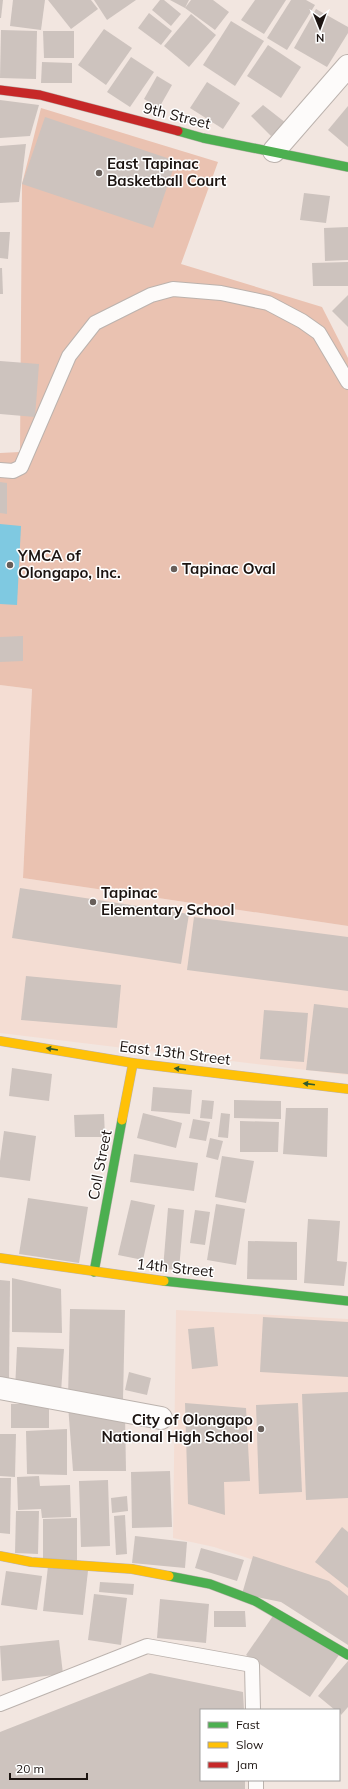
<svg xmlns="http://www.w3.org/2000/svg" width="348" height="1789" font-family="Mulish,sans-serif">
<rect width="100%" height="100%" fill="#f2e6e0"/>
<g fill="#f4ddd3">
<path d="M0,685L32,689L23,878L348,926V1075L0,1033Z"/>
<path d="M176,1310L348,1319V1598L328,1584L214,1547L173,1538Z"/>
</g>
<path fill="#eac2b1" d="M41,108L218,162L181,264L322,307L348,358V926L23,878L32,689L0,685V453L20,452L22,184Z"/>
<path fill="#7fc9e1" d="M0,524L21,526L17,605L0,604Z"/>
<g fill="#cdc3be">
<path d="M0,0H3L1,18H0Z"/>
<path d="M13,0H45L41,30L10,26Z"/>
<path d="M48,0H91L98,9L71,29Z"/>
<path d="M94,0H136L107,20Z"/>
<path d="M160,0H164L181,14L171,26L152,10Z"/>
<path d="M170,0H189L185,8L191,0H213L229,12L215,30L185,8Z"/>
<path d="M255,0H286L264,34L241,20Z"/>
<path d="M291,0H306L315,5L287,50L267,38Z"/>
<path d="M316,9L348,27V33L327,67L294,48Z"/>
<path d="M149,13L172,31L161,45L138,28Z"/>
<path d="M191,14L216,35L189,67L164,46Z"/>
<path d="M231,21L264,41L235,86L203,65Z"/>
<path d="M104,29L132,48L106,85L78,65Z"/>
<path d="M1,30L37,31L36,79L0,78Z"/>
<path d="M43,31H74V58H44Z"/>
<path d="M268,45L301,67L281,98L247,76Z"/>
<path d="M131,57L154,72L130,107L107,92Z"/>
<path d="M42,62L72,63V83H41Z"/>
<path d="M157,76L172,85L159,108L144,99Z"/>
<path d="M207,82L240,103L223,129L190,108Z"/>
<path d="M0,100L39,105L30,136L0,138Z"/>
<path d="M263,105L286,123L271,136L251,116Z"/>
<path d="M348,106V147L328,130Z"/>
<path d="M45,117L176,161L153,228L22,184Z"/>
<path d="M26,144L19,202L0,203V146Z"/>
<path d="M304,193L330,196L326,223L300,220Z"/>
<path d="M348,227V260L325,261L324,228Z"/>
<path d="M0,232H10L8,259L0,258Z"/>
<path d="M348,262V286H313L312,263Z"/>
<path d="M0,268H2L3,294H0Z"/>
<path d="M348,295V327L332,311Z"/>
<path d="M0,361L39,364L35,417L0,414Z"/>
<path d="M0,482L7,483V514L0,513Z"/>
<path d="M23,636V661L0,662V637Z"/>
<path d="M20,888L189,914L181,964L12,938Z"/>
<path d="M194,917L348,937V991L187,970Z"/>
<path d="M26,976L121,985L117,1028L21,1020Z"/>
<path d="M314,1004L348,1008V1074L306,1070Z"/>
<path d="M264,1010L308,1013L304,1062L260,1059Z"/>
<path d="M12,1068L52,1074L49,1101L9,1096Z"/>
<path d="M153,1087L192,1090L190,1114L151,1111Z"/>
<path d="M202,1100L214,1101L212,1119L200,1118Z"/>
<path d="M234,1100L281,1101V1119L234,1118Z"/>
<path d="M286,1108H328L327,1157L283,1154Z"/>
<path d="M143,1113L182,1123L176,1148L137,1138Z"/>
<path d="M221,1113L230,1114L228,1138L218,1137Z"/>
<path d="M104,1114L105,1137H75L74,1115Z"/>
<path d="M193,1119L210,1122L206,1141L189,1138Z"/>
<path d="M240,1121L279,1122L278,1152H240Z"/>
<path d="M4,1131L36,1136L30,1181L0,1177V1161Z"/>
<path d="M210,1138L223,1141L218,1160L206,1157Z"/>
<path d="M134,1154L198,1163L194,1191L130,1182Z"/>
<path d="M222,1156L254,1161L246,1203L215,1197Z"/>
<path d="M28,1198L88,1207L79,1263L19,1254Z"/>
<path d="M131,1200L155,1205L143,1260L118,1255Z"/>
<path d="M216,1204L245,1209L236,1265L207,1260Z"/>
<path d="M168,1208L184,1210L179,1270L163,1269Z"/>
<path d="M195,1210L210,1212L205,1245L190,1243Z"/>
<path d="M308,1219L340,1221L337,1261L347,1262L344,1286L304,1283Z"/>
<path d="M248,1241L297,1242V1280L247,1279Z"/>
<path d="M12,1278L61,1289L62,1333L12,1332Z"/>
<path d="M0,1280L10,1281L9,1381H0Z"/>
<path d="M70,1309L125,1310L123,1400L68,1399Z"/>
<path d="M263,1317L348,1322V1377L260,1372Z"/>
<path d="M214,1327L218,1366L192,1369L188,1329Z"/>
<path d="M17,1347L64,1349L61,1392L15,1390Z"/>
<path d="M129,1372L151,1378L147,1395L125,1390Z"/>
<path d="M348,1392V1498L306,1500L302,1394Z"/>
<path d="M185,1403L246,1408L250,1481L224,1482L225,1515L188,1504Z"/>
<path d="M298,1403L302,1492L259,1494L256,1405Z"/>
<rect x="11" y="1404" width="38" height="24"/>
<path d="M68,1405L125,1413L126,1471H73Z"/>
<path d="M67,1429V1475L27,1474L26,1431Z"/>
<path d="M0,1434H16L15,1477L0,1476Z"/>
<path d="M170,1471L172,1527L132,1528L131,1472Z"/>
<path d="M39,1476L40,1486L70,1485L71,1517L42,1518L41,1509L18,1510L17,1477Z"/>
<path d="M0,1478H11L10,1534L0,1533Z"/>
<path d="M108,1480L110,1546L81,1547L79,1481Z"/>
<path d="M127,1496L128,1511L112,1513L111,1498Z"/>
<path d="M16,1511H39L38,1554L15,1553Z"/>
<path d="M125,1515L127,1554L116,1555L114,1516Z"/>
<path d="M77,1518V1562H43V1519Z"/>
<path d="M342,1527L348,1532V1588L315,1562Z"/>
<path d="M135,1536L187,1542L185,1568L132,1563Z"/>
<path d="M201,1548L244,1560L237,1581L195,1568Z"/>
<path d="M253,1556L329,1581L348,1596V1645L281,1602L242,1594Z"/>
<path d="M48,1566L88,1571L83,1615L43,1611Z"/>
<path d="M6,1571L42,1576L37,1610L1,1605Z"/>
<path d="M100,1582L134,1584L133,1595L99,1592Z"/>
<path d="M94,1594L127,1598L121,1645L88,1640Z"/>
<path d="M160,1599L209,1604L206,1643L157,1638Z"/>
<path d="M214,1611H245L246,1627H214Z"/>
<path d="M275,1613L339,1655L310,1697L246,1655Z"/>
<path d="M59,1640L63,1674L2,1681L0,1646Z"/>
<path d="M348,1661V1707L341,1715L339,1710H335L318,1696Z"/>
<path d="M150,1673L243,1692L244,1710H201V1780H245V1789H0V1732Z"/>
</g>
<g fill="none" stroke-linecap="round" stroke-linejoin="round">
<defs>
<g id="lane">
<path d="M0,470L13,471L21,467L69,356L95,323L151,295L173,289L221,293L268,303L302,321L319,333L348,382"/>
<path d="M0,1704L147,1646L252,1665L253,1710"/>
<path d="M256,1780V1789"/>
</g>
<g id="street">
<path d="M274,151L348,66"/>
<path d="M0,1388L161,1418"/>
</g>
<g id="fast">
<path d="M178,131L203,138L348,167"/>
<path d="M94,1272L122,1120"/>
<path d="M164,1281L348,1301"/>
<path d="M169,1576L210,1584L255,1601L348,1655"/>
</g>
<g id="slow">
<path d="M0,1041L133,1063L348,1089"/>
<path d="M122,1120L133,1063"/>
<path d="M0,1258L164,1281"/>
<path d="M0,1556L31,1562L132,1569L169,1576"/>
</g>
<path id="jam" d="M0,90L40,95L178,131"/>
</defs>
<use href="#lane" stroke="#bbb2ad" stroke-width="16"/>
<use href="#street" stroke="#bbb2ad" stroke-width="24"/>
<use href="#fast" stroke="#bbb2ad" stroke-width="10"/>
<use href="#slow" stroke="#bbb2ad" stroke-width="10"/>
<use href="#jam" stroke="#bbb2ad" stroke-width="10"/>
<use href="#lane" stroke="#fdfbfa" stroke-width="14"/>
<use href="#street" stroke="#fdfbfa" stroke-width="22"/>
<use href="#fast" stroke="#4caf50" stroke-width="9"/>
<use href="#slow" stroke="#ffc107" stroke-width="9"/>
<use href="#jam" stroke="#c62828" stroke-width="9"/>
</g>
<defs><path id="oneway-solid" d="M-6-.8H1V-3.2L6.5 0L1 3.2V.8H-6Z"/></defs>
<g fill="#325a2d">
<use href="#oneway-solid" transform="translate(52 1049) rotate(-171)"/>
<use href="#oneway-solid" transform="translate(180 1069) rotate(-173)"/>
<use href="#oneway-solid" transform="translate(309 1084) rotate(-173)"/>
</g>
<g fill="#675e59" stroke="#fff" stroke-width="1.5">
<circle cx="99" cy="173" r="4"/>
<circle cx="10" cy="565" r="4"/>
<circle cx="174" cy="569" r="4"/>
<circle cx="93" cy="902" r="4"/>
<circle cx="261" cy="1429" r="4"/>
</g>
<g text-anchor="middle" stroke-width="3" stroke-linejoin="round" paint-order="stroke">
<g font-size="15" fill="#1c1411" stroke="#fff">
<text transform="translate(177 116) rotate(14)" y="5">9th Street</text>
<text transform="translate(175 1053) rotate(7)" y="5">East 13th Street</text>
<text transform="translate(100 1165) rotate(-79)" y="5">Coll Street</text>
<text transform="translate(175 1268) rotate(6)" y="5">14th Street</text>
</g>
<g font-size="15" font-weight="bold" fill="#1c1411" stroke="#fff" text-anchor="start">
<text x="107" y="169">East Tapinac<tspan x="107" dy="17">Basketball Court</tspan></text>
<text x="18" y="561">YMCA of<tspan x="18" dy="17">Olongapo, Inc.</tspan></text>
<text x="182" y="574">Tapinac Oval</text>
<text x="101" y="898">Tapinac<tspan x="101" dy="17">Elementary School</tspan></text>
<text x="253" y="1425" text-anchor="end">City of Olongapo<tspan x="253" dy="17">National High School</tspan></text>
</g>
</g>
<rect x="200" y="1709" width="140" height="72" fill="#ffffff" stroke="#a4a1a0"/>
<rect x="208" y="1722" width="20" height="6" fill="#4caf50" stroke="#a4a1a0"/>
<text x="236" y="1729" font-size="12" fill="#1c1411">Fast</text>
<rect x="208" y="1742" width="20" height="6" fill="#ffc107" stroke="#a4a1a0"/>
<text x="236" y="1749" font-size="12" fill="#1c1411">Slow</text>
<rect x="208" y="1762" width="20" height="6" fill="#c62828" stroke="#a4a1a0"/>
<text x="236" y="1769" font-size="12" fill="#1c1411">Jam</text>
<g transform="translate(320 28) rotate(179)" stroke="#ffffff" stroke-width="3" paint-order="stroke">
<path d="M0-3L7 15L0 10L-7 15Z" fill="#1c1411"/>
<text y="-6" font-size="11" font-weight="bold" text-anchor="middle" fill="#1c1411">N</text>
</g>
<path d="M10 1773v6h77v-6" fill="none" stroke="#1c1411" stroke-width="2"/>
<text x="16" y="1773" font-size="12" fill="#1c1411" stroke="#ffffff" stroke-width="3" paint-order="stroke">20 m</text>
</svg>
